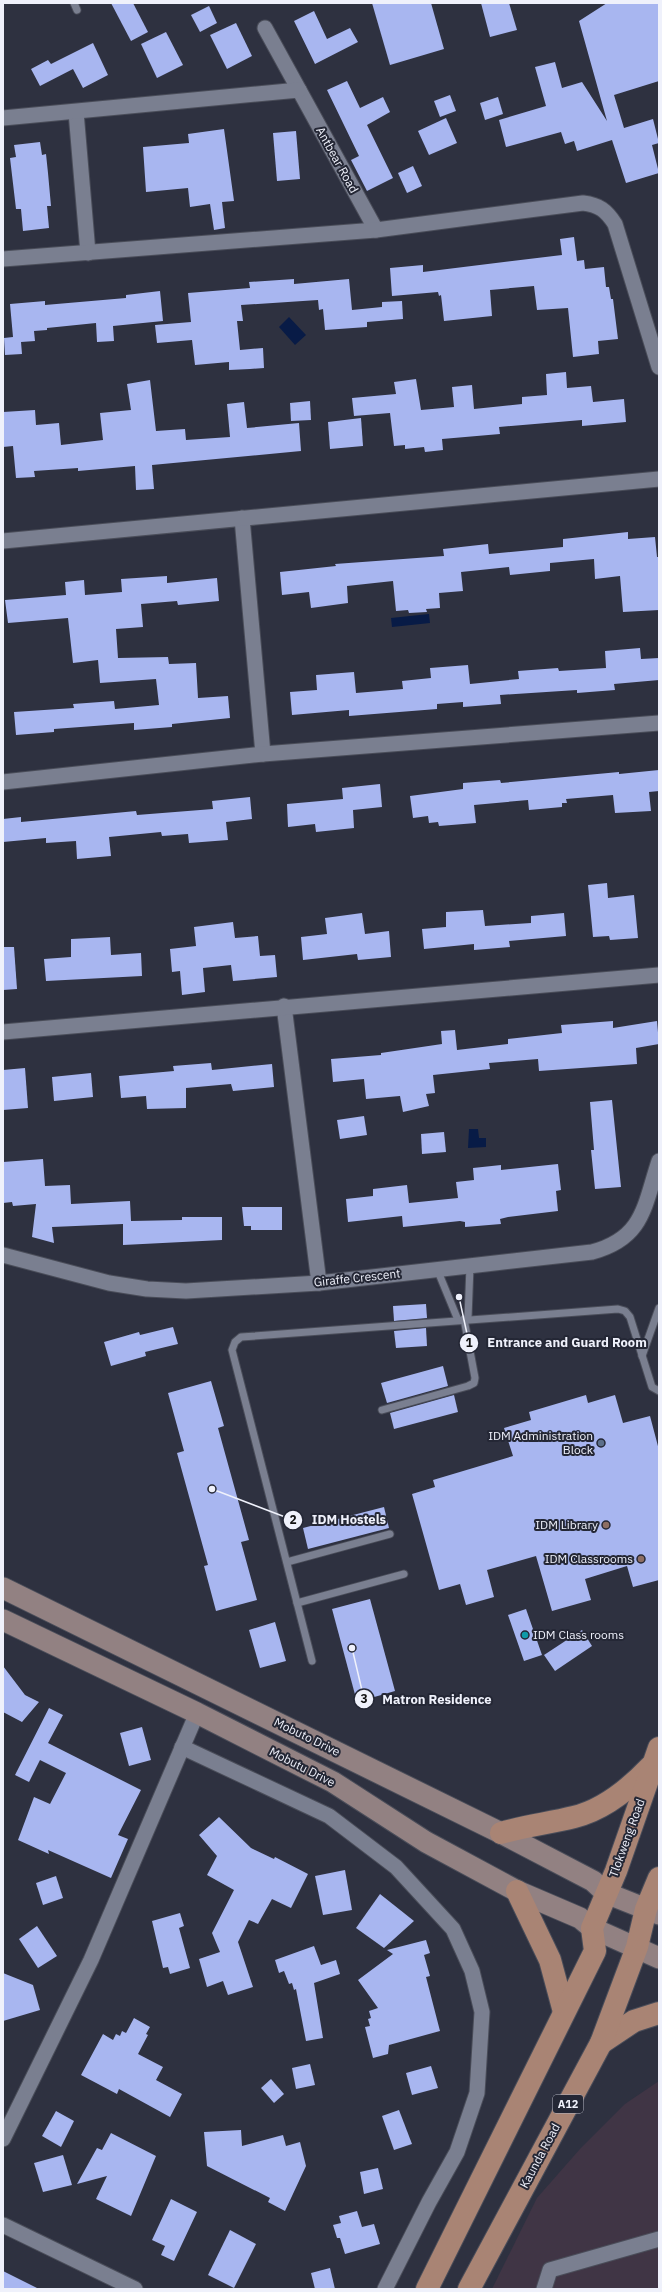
<svg xmlns="http://www.w3.org/2000/svg" width="662" height="2292" font-family="'IBM Plex Sans',sans-serif">
<rect width="100%" height="100%" fill="#2e3140"/>
<path fill="#403545" d="M659,2081V2289H492L537,2198L580,2149L625,2104Z"/>
<g fill="#081b46">
<path d="M289,317L306,335L295,345L279,327Z"/>
<path d="M429,614L430,623L392,627L391,618Z"/>
<path d="M469,1129H478L479,1138H486V1147L468,1148Z"/>
</g>
<g fill="#a8b6f0">
<path d="M111,3H133L148,32L131,41Z"/>
<path d="M372,3H431L444,49L390,65Z"/>
<path d="M481,3H509L517,30L490,37Z"/>
<path d="M607,3H659V81L614,95L624,128L653,119L659,143L652,145L659,173L626,183L612,140L577,151L574,141L565,144L561,132L506,147L499,120L546,106L535,67L555,62L562,88L582,82L607,121L579,21Z"/>
<path d="M209,6L217,23L200,32L191,15Z"/>
<path d="M314,11L327,39L350,28L358,42L315,64L294,21Z"/>
<path d="M236,23L252,56L227,69L210,35Z"/>
<path d="M166,32L183,65L157,78L141,44Z"/>
<path d="M93,43L108,75L83,88L73,69L40,86L31,69L48,60L51,64Z"/>
<path d="M347,81L360,108L383,97L390,112L367,125L393,178L367,191L351,160L359,156L327,90Z"/>
<path d="M450,95L456,111L440,117L434,101Z"/>
<path d="M498,97L503,114L485,120L480,103Z"/>
<path d="M446,118L457,143L429,155L418,131Z"/>
<path d="M224,129L234,201L222,202L225,228L214,230L210,204L190,207L188,188L146,192L143,147L189,143L188,134Z"/>
<path d="M296,131L300,179L277,181L273,133Z"/>
<path d="M40,142L42,155L46,154L48,173L51,206H47L49,228L23,231L21,209H16L10,158L16,157L14,145Z"/>
<path d="M413,166L422,186L407,193L398,173Z"/>
<path d="M574,237L577,261L584,260L585,269L604,267L606,287H609L611,299H613L618,339L598,341L599,354L573,357L568,308L537,310L534,286L490,290L492,316L444,321L441,295L439,296L438,292L392,296L390,268L423,265V272L562,255L560,239Z"/>
<path d="M294,279V284L349,279L352,310L382,307V302L402,301L403,319L367,322V327L325,330L323,309L319,310L318,300L241,305L243,321H237L240,350L263,348L264,368L250,369L229,370V362L195,365L192,340L157,343L155,325L191,322L188,293L250,288L249,282Z"/>
<path d="M160,291L163,321L113,326L114,341L97,342L96,323L47,328V330L34,331L35,341L21,342L22,354L5,355L4,338L13,337L10,304L45,301V305L126,298V295Z"/>
<path d="M566,372L567,388L591,386L593,402L624,399L626,422L582,426V420L499,427L500,434L442,439L443,450L425,452L424,447L405,449V445L394,446L390,413L354,416L352,398L396,394L394,382L416,379L421,410L454,407L452,387L472,385L474,409L522,404V397L547,395L546,374Z"/>
<path d="M150,380L156,431L185,429L186,440L230,437L227,404L244,402L247,428L299,423L301,451L152,465L154,489L136,490L135,466L78,471V468L34,471L35,477L16,478L13,446L3,447V412L35,410L36,425L59,423L61,445L103,440L100,413L131,410L127,384Z"/>
<path d="M310,401L311,420L291,421L290,403Z"/>
<path d="M361,418L363,446L330,449L328,422Z"/>
<path d="M628,532V539L655,537L657,557H659V610L623,612L620,576L595,579L594,559L550,563V571L510,575L509,567L461,572L463,591L439,593L440,608L426,609L427,612L409,613L408,610L396,611L393,581L347,586L348,603L311,608L309,592L282,595L280,572L336,566L335,564L444,556L443,549L488,544L489,554L563,547V539Z"/>
<path d="M167,576V583L217,578L219,601L178,605L177,601L141,604L143,627L116,629L118,658L168,657L169,664L196,663L198,698L228,696L230,718L172,724V727L134,730V723L54,729V732L16,735L14,712L74,708L73,704L114,701L115,709L159,705L156,679L100,683L98,660L73,663L68,618L8,623L5,600L66,595L65,582L84,580L85,595L122,592L121,579Z"/>
<path d="M640,648L641,659L659,658V680L614,684L615,690L577,693V690L500,695L501,704L463,707V702L437,704V709L349,716V710L292,715L290,692L317,690L316,675L354,672L356,693L403,689L402,681L431,678L430,668L468,665L470,684L519,679L518,671L558,668L559,671L606,668L605,651Z"/>
<path d="M659,770V791L649,792L651,811L615,813L613,795L566,799L567,803H562V807L529,810L528,800L474,805L476,823L439,826L438,822L429,823L428,816L413,818L410,796L463,789V783L500,780L501,783L619,772V774Z"/>
<path d="M380,784L382,807L353,810L354,828L316,832L315,824L288,827L287,804L343,799L342,788Z"/>
<path d="M250,797L252,819L226,822L228,840L189,843L188,834L162,836L161,832L109,837L111,856L77,859L76,841L46,843V838L3,842V819L21,817V822L136,811L137,815L213,809L212,801Z"/>
<path d="M607,883L608,898L634,895L638,938L610,940L609,936L593,937L588,885Z"/>
<path d="M483,910L485,926L531,923V916L564,913L566,936L509,941L510,947L474,950V944L424,949L422,929L446,927V912Z"/>
<path d="M362,913L365,934L389,931L391,957L358,960L357,954L303,960L301,937L327,934L325,918Z"/>
<path d="M233,922L235,938L258,936L260,956L275,955L277,977L233,981L231,965L203,968L205,992L182,995L180,971L172,972L170,949L196,946L194,927Z"/>
<path d="M110,937L111,955L141,953L142,976L46,981L44,959L71,957V939Z"/>
<path d="M3,947H14L17,989L3,990Z"/>
<path d="M613,1021V1028L657,1021L659,1044L636,1048L637,1064L539,1071L538,1059L489,1063L490,1069L433,1075L435,1093L426,1094L429,1106L403,1112L400,1096L366,1099L364,1079L333,1082L331,1059L381,1055V1053L442,1044L441,1031L455,1030L457,1050L508,1044V1039L562,1033L561,1025Z"/>
<path d="M211,1063L212,1070L272,1064L274,1087L233,1091L231,1084L186,1088V1108L147,1109L146,1096L121,1098L119,1076L174,1071L173,1066Z"/>
<path d="M25,1068L28,1108L3,1110V1070Z"/>
<path d="M91,1073L93,1097L54,1101L52,1077Z"/>
<path d="M612,1100L621,1187L595,1189L591,1150H594L590,1102Z"/>
<path d="M364,1116L367,1135L340,1139L337,1120Z"/>
<path d="M444,1132L446,1152L422,1154L421,1134Z"/>
<path d="M43,1159L45,1186L70,1185L71,1204L130,1201L131,1221L182,1220V1217H222V1240L123,1245V1224L52,1227L54,1243L32,1237L36,1204L13,1206L12,1202L3,1203V1162Z"/>
<path d="M558,1164L561,1190L556,1191L558,1211L508,1217L500,1219L501,1224L465,1227V1222L460,1221L403,1227L402,1216L348,1222L346,1199L373,1196V1189L407,1185L409,1203L458,1198L456,1182L474,1180L473,1168L501,1165V1170Z"/>
<path d="M242,1207H282V1230H251V1226H244Z"/>
<path d="M426,1304L427,1318L394,1321L393,1306Z"/>
<path d="M173,1327L178,1344L145,1352L146,1356L111,1366L104,1342L139,1332L140,1335Z"/>
<path d="M426,1328L427,1346L396,1348L394,1331Z"/>
<path d="M443,1366L448,1386L387,1403L381,1383Z"/>
<path d="M211,1381L224,1426L218,1428L249,1540L241,1542L257,1600L216,1611L204,1566L208,1565L177,1453L184,1451L168,1393Z"/>
<path d="M454,1395L458,1412L394,1429L390,1413Z"/>
<path d="M586,1395L588,1403L615,1395L623,1423L650,1416L659,1450V1580L633,1587L627,1566L585,1579L591,1600L552,1611L536,1556L487,1570L494,1597L466,1605L460,1584L439,1590L412,1494L435,1487L433,1480L513,1456L504,1428L531,1420L529,1412Z"/>
<path d="M384,1507L389,1528L308,1549L303,1528Z"/>
<path d="M370,1599L395,1691L357,1702L332,1609Z"/>
<path d="M526,1609L542,1655L524,1661L508,1615Z"/>
<path d="M275,1622L286,1661L260,1668L249,1630Z"/>
<path d="M582,1630L592,1646L555,1671L544,1655Z"/>
<path d="M3,1666L25,1695L39,1702L22,1722L3,1712Z"/>
<path d="M49,1708L63,1715L48,1743L141,1790L118,1835L128,1839L111,1878L48,1850L49,1854L18,1840L34,1797L50,1804L66,1773L40,1760L29,1782L15,1775Z"/>
<path d="M142,1727L151,1760L129,1766L120,1733Z"/>
<path d="M219,1817L251,1848L274,1859L275,1857L308,1874L291,1908L272,1899L258,1924L249,1920L238,1942L253,1987L228,1995L223,1981L207,1987L199,1959L220,1952L212,1933L234,1890L207,1875L217,1856L199,1835Z"/>
<path d="M345,1870L352,1910L323,1915L315,1876Z"/>
<path d="M56,1876L63,1898L43,1905L36,1883Z"/>
<path d="M380,1894L414,1921L384,1948L356,1928Z"/>
<path d="M180,1913L184,1926L179,1928L190,1968L170,1974L168,1967L163,1968L152,1921Z"/>
<path d="M37,1926L57,1956L38,1968L19,1939Z"/>
<path d="M426,1940L430,1953L424,1955L430,1976L426,1977L440,2031L389,2045L388,2054L373,2058L365,2027L370,2026L368,2019L371,2018L369,2011L378,2008L358,1980L393,1954L387,1950Z"/>
<path d="M314,1946L321,1965L336,1960L340,1974L314,1983L323,2038L306,2041L296,1989L294,1990L292,1983L289,1984L284,1971L279,1973L275,1960Z"/>
<path d="M3,1973L33,1985L40,2010L3,2021Z"/>
<path d="M134,2018L150,2027L146,2034L148,2035L138,2054L163,2067L156,2080L182,2094L170,2117L119,2089L117,2094L81,2075L103,2034L113,2040L116,2034L120,2036L122,2031L126,2033Z"/>
<path d="M310,2064L315,2085L296,2089L292,2068Z"/>
<path d="M431,2066L438,2088L412,2095L406,2073Z"/>
<path d="M271,2079L284,2094L274,2103L261,2088Z"/>
<path d="M399,2110L412,2144L394,2150L382,2116Z"/>
<path d="M56,2111L74,2121L61,2147L42,2136Z"/>
<path d="M241,2130L242,2146L283,2135L286,2146L300,2142L306,2166L285,2211L268,2202L270,2198L207,2166L204,2132Z"/>
<path d="M111,2133L156,2156L131,2216L96,2199L107,2176L77,2184L97,2148L102,2150Z"/>
<path d="M63,2155L72,2185L43,2192L34,2163Z"/>
<path d="M378,2168L383,2189L364,2194L360,2172Z"/>
<path d="M171,2199L197,2212L174,2261L161,2255L165,2246L152,2240Z"/>
<path d="M357,2211L362,2227L374,2224L380,2244L345,2254L340,2238H337L333,2225L341,2223L339,2216Z"/>
<path d="M230,2230L256,2244L234,2288L208,2275Z"/>
<path d="M330,2268L335,2289H315L311,2273Z"/>
<path d="M3,2271L39,2289H3Z"/>
</g>
<g fill="none" stroke-linecap="round" stroke-linejoin="round">
<defs>
<g id="lane">
<path d="M74,3L77,10"/>
<path d="M437,1269L458,1320"/>
<path d="M468,1318L470,1266"/>
<path d="M642,1356L659,1308"/>
<path d="M382,1410L468,1386L474,1383L475,1378L464,1319"/>
<path d="M287,1562L390,1534"/>
<path d="M297,1603L404,1574"/>
<path d="M312,1661L232,1350L235,1342L241,1337L618,1309L625,1311L630,1317L652,1387L659,1391"/>
</g>
<g id="street">
<path d="M265,28L376,230"/>
<path d="M76,112L88,253"/>
<path d="M3,118L299,90"/>
<path d="M3,259L376,230L583,203C599,205 606,210 615,224L659,367"/>
<path d="M242,518L263,754"/>
<path d="M3,541L659,479"/>
<path d="M3,782L263,754L659,723"/>
<path d="M284,1006L319,1283"/>
<path d="M3,1032L659,975"/>
<path d="M3,1255L109,1283L147,1289L186,1291L319,1283L592,1252C644,1238 644,1206 659,1161"/>
<path d="M182,1747L329,1816L396,1867L453,1929L472,1971L482,2012L477,2093L457,2152L429,2202L385,2289"/>
<path d="M3,2139L91,1960L197,1713"/>
<path d="M3,2225L135,2289"/>
<path d="M544,2289L550,2270L659,2239"/>
</g>
<g id="secondary">
<path d="M3,1588L501,1833L593,1881L606,1893L659,1914"/>
<path d="M3,1620L197,1713L333,1782L426,1842L517,1891L580,1918L592,1928L659,1958"/>
</g>
<g id="primary">
<path d="M501,1833C525,1826 550,1823 574,1817C603,1810 630,1788 650,1767"/>
<path d="M517,1891L550,1960L564,2012"/>
<path d="M601,2043L634,2021L659,2013"/>
<path d="M427,2289L595,1951L592,1928L616,1871L659,1748"/>
<path d="M469,2289L601,2043L637,1947L646,1909L659,1878"/>
</g>
</defs>
<use href="#lane" stroke="#4a4d59" stroke-width="9"/>
<use href="#street" stroke="#4a4d59" stroke-width="17"/>
<use href="#secondary" stroke="#4a4d59" stroke-width="23"/>
<use href="#primary" stroke="#4a4d59" stroke-width="24"/>
<use href="#lane" stroke="#7a7f90" stroke-width="7"/>
<use href="#street" stroke="#7a7f90" stroke-width="15"/>
<use href="#secondary" stroke="#928182" stroke-width="21"/>
<use href="#primary" stroke="#a98474" stroke-width="22"/>
</g>
<circle fill="#5c6f8a" stroke="#242735" stroke-width="1.5" cx="601" cy="1443" r="4"/>
<g fill="#8d6e63" stroke="#242735" stroke-width="1.5">
<circle cx="606" cy="1525" r="4"/>
<circle cx="641" cy="1559" r="4"/>
</g>
<circle fill="#0f9aa8" stroke="#242735" stroke-width="1.5" cx="525" cy="1635" r="4"/>
<g text-anchor="middle" stroke-width="4" stroke-linejoin="round" paint-order="stroke">
<rect fill="#242735" stroke="#b2b4c0" stroke-width="1" x="553" y="2095" width="30" height="18" rx="3"/>
<g font-size="11" font-weight="bold" fill="#eff1fb">
<text x="568" y="2108">A12</text>
</g>
<g font-size="12" fill="#eff1fb" stroke="#242735">
<text transform="translate(337 160) rotate(61)" y="4">Antbear Road</text>
<text transform="translate(357 1278) rotate(-6)" y="4">Giraffe Crescent</text>
<text transform="translate(307 1737) rotate(26)" y="4">Mobuto Drive</text>
<text transform="translate(302 1767) rotate(27)" y="4">Mobutu Drive</text>
<text transform="translate(627 1838) rotate(-70)" y="4">Tlokweng Road</text>
<text transform="translate(540 2156) rotate(-62)" y="4">Kaunda Road</text>
</g>
<g font-size="12" fill="#eff1fb" stroke="#242735" text-anchor="end">
<text x="593" y="1440">IDM Administration<tspan x="593" dy="14">Block</tspan></text>
<text x="598" y="1529">IDM Library</text>
<text x="633" y="1563">IDM Classrooms</text>
<text x="533" y="1639" text-anchor="start">IDM Class rooms</text>
</g>
</g>
<path fill="none" stroke="#eff1fb" stroke-width="1.5" d="M459 1297L469 1343M212 1489L293 1520M352 1648L364 1699"/>
<g fill="#eff1fb" stroke="#242735" stroke-width="1.5">
<circle cx="459" cy="1297" r="4"/>
<circle cx="212" cy="1489" r="4"/>
<circle cx="352" cy="1648" r="4"/>
<circle cx="469" cy="1343" r="10"/>
<circle cx="293" cy="1520" r="10"/>
<circle cx="364" cy="1699" r="10"/>
</g>
<g font-size="12" text-anchor="middle" font-weight="bold" fill="#111">
<text x="469" y="1347">1</text>
<text x="293" y="1524">2</text>
<text x="364" y="1703">3</text>
</g>
<g font-size="13" text-anchor="middle" font-weight="bold" fill="#eff1fb" stroke="#242735" stroke-width="4" stroke-linejoin="round" paint-order="stroke">
<text x="567" y="1347">Entrance and Guard Room</text>
<text x="349" y="1524">IDM Hostels</text>
<text x="437" y="1704">Matron Residence</text>
</g>
<rect width="662" height="2292" fill="none" stroke="#eff1fb" stroke-width="8"/>
</svg>
